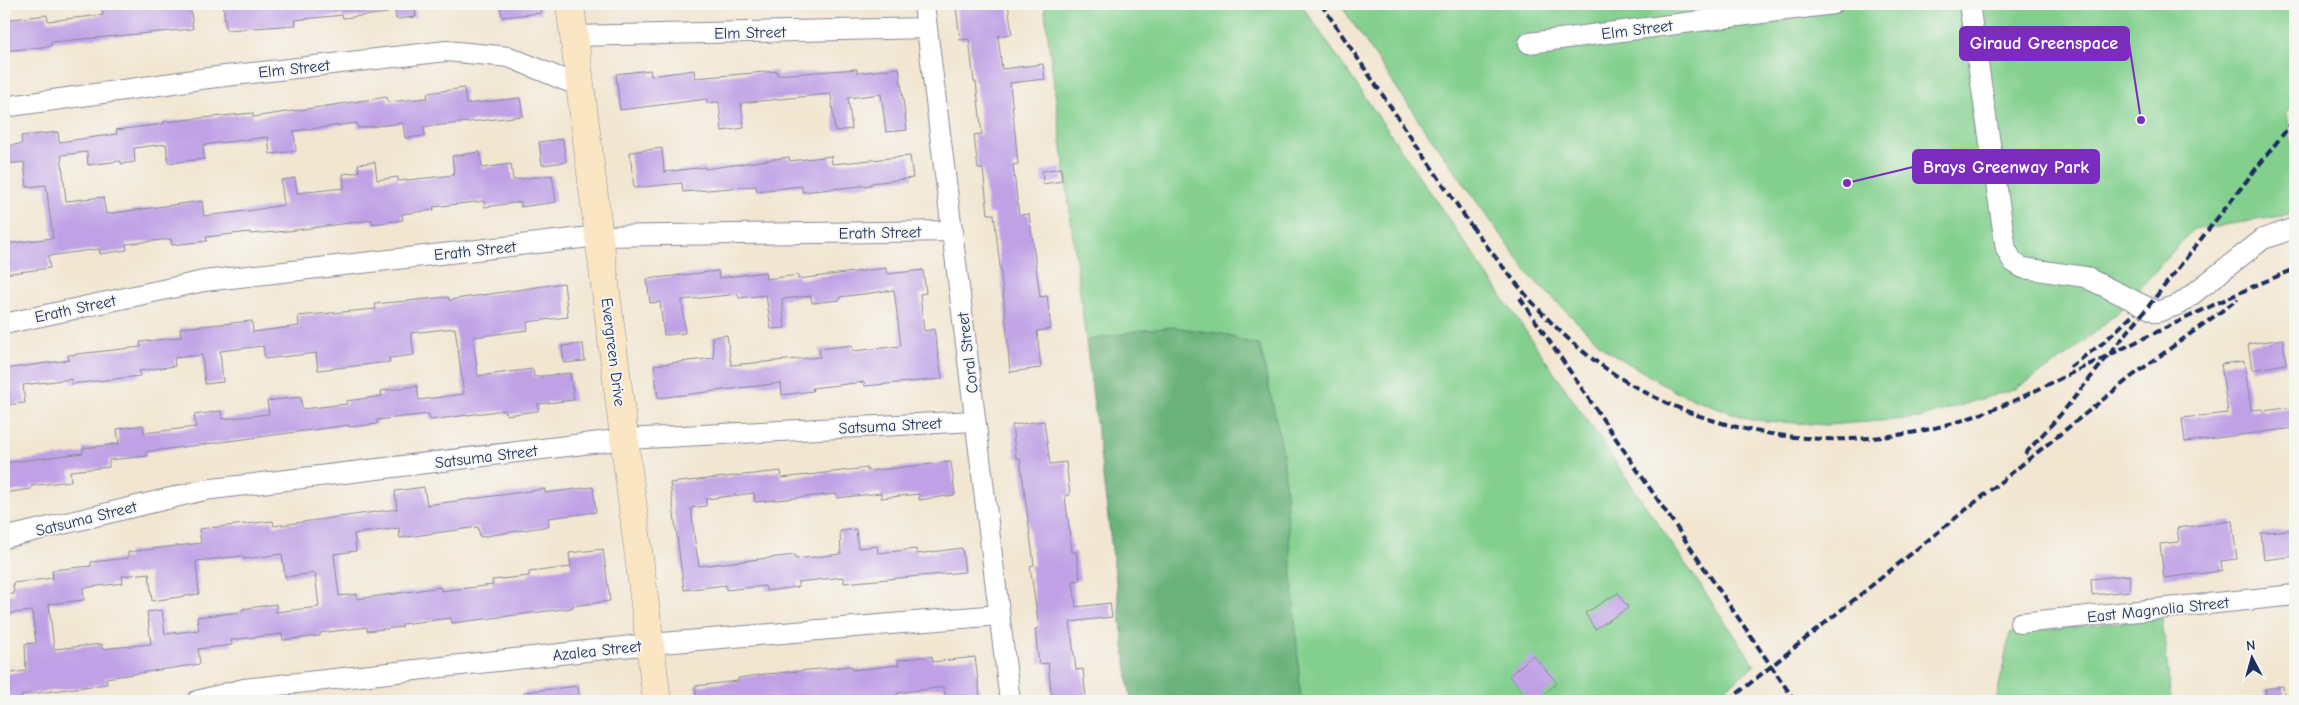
<svg xmlns="http://www.w3.org/2000/svg" width="2299" height="705" font-family="'Comic Neue',sans-serif">
<rect width="100%" height="100%" fill="#f6f6f2"/>
<filter id="ink" filterUnits="userSpaceOnUse"><feTurbulence type="fractalNoise" baseFrequency=".02" numOctaves="2"/><feDisplacementMap in="SourceGraphic" scale="10" xChannelSelector="R" yChannelSelector="G"/><feConvolveMatrix kernelMatrix="1 2 1 2 8 2 1 2 1" color-interpolation-filters="sRGB"/></filter>
<filter id="wash" filterUnits="userSpaceOnUse"><feTurbulence type="fractalNoise" baseFrequency=".0096" numOctaves="4" result="noise"/><feDisplacementMap in="SourceGraphic" scale="20" xChannelSelector="R" yChannelSelector="G"/><feGaussianBlur stdDeviation="1.12" result="paint"/><feColorMatrix in="noise" values="0 0 0 0 0 0 0 0 0 0 0 0 0 0 0 0 0 1.4 0 .05"/><feComposite in="paint" operator="in"/></filter>
<g filter="url(#wash)">
<rect width="100%" height="100%" fill="#f2e6d1"/>
<g fill="#83d08e" stroke="#4f8076">
<path d="M1044,4H1301L1755,665L1709,701H1131Z"/>
<path d="M1340,4H2295V103L2287,112L2295,168V214L2192,230L2123,307L2093,334L2057,363L2017,388L1919,418L1827,425L1751,420L1676,392L1605,349L1531,277L1426,131Z"/>
<path d="M2162,618L2171,701H1996L2010,633Z"/>
</g>
<path fill="#6ab279" stroke="#42706c" d="M1173,327L1223,334L1260,346L1283,452L1301,701H1131L1086,341L1135,331Z"/>
<g id="blocks">
<g fill="#c0a1e6" fill-rule="evenodd">
<path d="M148,4H190L193,29L51,42V46L4,51V20L47,15L48,21L103,15L102,9Z"/>
<path d="M223,4H387L388,13L343,18L342,15L295,20L296,25L226,30Z"/>
<path d="M394,4H414L416,17L396,19Z"/>
<path d="M500,4H540L541,13L502,17Z"/>
<path d="M984,4H1008L1012,34L998,36L1002,69L1043,64L1045,79L1010,83L1018,164L1013,165L1019,215L1029,214L1040,297L1047,296L1051,329L1037,331L1041,368L1010,372L1004,301L994,214H988L983,169H978L974,135L982,134L976,82H974L969,39L960,40L956,7Z"/>
<path d="M899,68L907,130L886,132L881,94L848,98L852,129L835,131L831,95L829,94L741,103L744,128L722,131L719,102L707,103V99L620,110L616,74L650,70L651,76L694,70L695,78L777,71V75L857,69V73Z"/>
<path d="M464,88L466,104L520,98L523,116L424,127L425,136L405,138L403,123L358,128L357,123L294,131L296,151L270,154L268,137L203,145L204,159L168,163L166,144L134,148L135,162L121,164V161L88,165L87,152L61,155L66,201L103,197L106,214L202,201L204,216L247,211L284,205L281,180L295,178L297,193L344,188L343,174L359,172L358,164L375,162L377,180L398,177V181L454,175L452,156L480,152L482,168L511,164L513,180L552,175L556,202L521,207V202L485,207L484,201L433,207L434,210L402,214L403,220L373,224L372,220L288,231L250,234V232L206,237L207,241L172,245L171,239L126,244L127,250L100,254L99,249L48,256L50,268L4,274V244L53,238L46,185L27,187L24,162L4,164V146L22,144L21,136L58,132L59,142L117,134L116,130L164,124L163,122L253,113V117L387,97L388,102L428,98L427,93Z"/>
<path d="M563,139L566,162L542,165L539,142Z"/>
<path d="M662,148L664,172L705,167V169L789,157L790,161L831,156L832,164L910,156L913,178L871,183V185L802,192V186L757,191L756,186L683,192L682,183L634,188L630,152Z"/>
<path d="M1061,168L1062,181L1043,184L1042,171Z"/>
<path d="M886,268L887,274L923,270L926,293L920,294L924,331L934,329L942,379L865,386L864,382L812,388L813,391L782,395L781,383L658,398L654,365L714,358L712,337L727,335L731,365L820,357L819,349L852,345L853,351L901,346L894,290L840,297V300L812,303L811,296L782,299L785,328L771,329L766,295L739,298L738,294L682,300L685,333L664,335L660,302L650,303L647,279L718,271L719,278L765,272L766,279L798,275V279Z"/>
<path d="M564,283L568,317L527,322L528,330L473,337L478,376L533,369L534,377L570,373L574,400L538,404V411L506,415L505,410L430,420L429,414L377,420V424L349,427V425L146,452L147,456L109,460V467L70,471L71,481L31,486V489L4,493V463L83,453V448L119,444L117,429L143,425L144,433L196,427L194,415L221,411L222,419L269,414L267,401L301,397L302,409L347,404L346,401L382,396L381,391L417,386L419,400L464,394L455,328L411,333L414,355L389,358L390,362L318,370L316,353L265,359L263,346L220,351L223,382L205,384L202,355L174,358L175,366L139,371L140,376L71,384V379L23,385L25,403L4,405V369L69,360L68,355L141,347L140,342L181,337L180,328L252,321L253,332L299,326L298,316L376,309L375,304L448,297L449,300Z"/>
<path d="M2283,339L2286,364L2252,370L2248,344Z"/>
<path d="M583,344L585,361L564,363L562,346Z"/>
<path d="M2244,361L2251,410L2262,409L2263,411L2295,407V428L2185,442L2182,418L2228,413L2221,364Z"/>
<path d="M1044,421L1050,464L1066,462L1070,495L1065,496L1072,552H1076L1080,580L1073,581L1076,607L1110,603L1112,617L1070,622L1076,670L1083,669L1086,698L1060,701H1052L1048,663L1039,664L1035,629L1039,628L1030,566L1034,565L1020,458H1016L1012,425Z"/>
<path d="M951,462L955,495L919,500V494L881,498V493L837,498L836,494L755,502L754,493L706,499V506L691,508L695,542L699,566L795,555V559L841,554L840,531L856,529L858,548L877,546L878,553L916,549L917,554L962,548L965,572L844,583V577L798,582V587L766,591L765,586L726,590V585L684,590L670,483L781,471L782,478L867,468V471Z"/>
<path d="M424,487L427,505L545,489V493L593,487L596,512L548,518L549,526L480,537L478,527L400,538L399,528L354,534L356,551L334,554L339,596L357,594V599L441,587V591L493,585L492,580L529,576V572L571,567L569,553L603,549L610,601L572,606V608L452,623L451,618L402,624V627L367,631V627L320,633V636L283,640L282,634L231,640L232,645L198,649L200,664L106,678L107,684L22,695V701H4V674L26,671L25,644L36,643L32,611L4,614V595L14,594L13,583L53,578L52,570L91,566V562L128,558V552L201,543L199,529L273,521L274,526L397,509L395,491ZM282,554L285,577L315,573L319,607L276,612V604L242,609V612L197,617L199,630L165,634L162,610L147,612L151,644L102,649V644L54,649L49,604L84,600L83,588L123,583L122,576L149,573L152,601L199,594L196,561L243,556L244,559Z"/>
<path d="M2232,521L2237,559L2221,561L2222,571L2164,578L2160,544L2179,542L2177,528Z"/>
<path d="M2295,529V556L2264,560L2261,533Z"/>
<path d="M2129,575L2130,591L2092,595L2091,579Z"/>
<path d="M1618,593L1628,608L1595,629L1585,613Z"/>
<path d="M1533,655L1557,683L1536,701H1532L1509,676Z"/>
<path d="M932,656L933,662L975,657L980,696L946,700L944,687L897,693L898,699L876,701H863L862,699L844,701H697L695,686L738,681V678L767,674L852,666V670L899,665L898,660Z"/>
<path d="M578,686L580,701H524V692Z"/>
<path d="M2283,686L2285,701H2267L2265,689Z"/>
</g>
</g>
</g>
<g filter="url(#ink)">
<use href="#blocks" fill-opacity="0" stroke="#868a98" stroke-width="1"/>
<g fill="none" stroke-linecap="round" stroke-linejoin="round">
<defs>
<g id="street">
<path d="M924,4L1010,701"/>
<path d="M1969,4L2006,249L2013,262L2023,268L2085,277L2157,312L2180,304L2263,239L2295,228"/>
<path d="M574,36L927,28"/>
<path d="M1529,43L1833,4"/>
<path d="M4,107L208,78L447,51L509,57L567,81L580,84"/>
<path d="M4,324L204,281L599,236L953,231"/>
<path d="M4,538L204,490L625,439L975,421"/>
<path d="M2020,623L2295,595"/>
<path d="M197,701L244,689L650,644L999,615"/>
</g>
<path id="secondary" d="M570,4L657,701"/>
</defs>
<use href="#street" stroke="#868a98" stroke-width="22"/>
<use href="#secondary" stroke="#868a98" stroke-width="29"/>
<use href="#street" stroke="#fff" stroke-width="20"/>
<use href="#secondary" stroke="#fbe6c4" stroke-width="28"/>
<g stroke="#1b2f5e" stroke-width="4" stroke-dasharray="8 4" stroke-linecap="butt">
<path d="M1321,4L1474,230"/>
<path d="M1471,225C1504,269 1537,313 1580,349C1689,439 1845,463 1978,415C2013,403 2046,385 2080,369C2138,341 2196,313 2254,286L2295,269"/>
<path d="M1520,298L1795,701"/>
<path d="M2070,367L2103,343L2135,313"/>
<path d="M2025,454L2061,414L2147,308L2295,119"/>
<path d="M1728,701L2131,377L2238,299"/>
</g>
</g>
</g>
<g text-anchor="middle" stroke-width="4" stroke-linejoin="round" paint-order="stroke">
<g font-size="16" fill="#1b2f5e" stroke="#f6f6f2">
<text transform="translate(1637 29) rotate(-7)" y="6">Elm Street</text>
<text transform="translate(750 32) rotate(-1)" y="6">Elm Street</text>
<text transform="translate(294 68) rotate(-6)" y="6">Elm Street</text>
<text transform="translate(880 232) rotate(-1)" y="6">Erath Street</text>
<text transform="translate(475 250) rotate(-6)" y="6">Erath Street</text>
<text transform="translate(75 308) rotate(-12)" y="6">Erath Street</text>
<text transform="translate(614 352) rotate(83)" y="6">Evergreen Drive</text>
<text transform="translate(967 353) rotate(-97)" y="6">Coral Street</text>
<text transform="translate(890 425) rotate(-3)" y="6">Satsuma Street</text>
<text transform="translate(486 456) rotate(-7)" y="6">Satsuma Street</text>
<text transform="translate(86 518) rotate(-14)" y="6">Satsuma Street</text>
<text transform="translate(2158 609) rotate(-6)" y="6">East Magnolia Street</text>
<text transform="translate(597 650) rotate(-6)" y="6">Azalea Street</text>
</g>
</g>
<path fill="none" stroke="#7b2cbf" stroke-width="2" d="M2141 120L2129 43M1847 183L1913 167"/>
<g fill="#7b2cbf" stroke="#f6f6f2" stroke-width="2">
<circle cx="2141" cy="120" r="5"/>
<circle cx="1847" cy="183" r="5"/>
</g>
<g fill="#7b2cbf" stroke="#7b2cbf" stroke-width="2">
<rect x="1960" y="27" width="169" height="33" rx="5"/>
<rect x="1913" y="150" width="186" height="33" rx="5"/>
</g>
<g font-size="18" text-anchor="middle" font-weight="bold" fill="#fff">
<text x="2044" y="49">Giraud Greenspace</text>
<text x="2006" y="173">Brays Greenway Park</text>
</g>
<rect width="2299" height="705" fill="none" stroke="#f6f6f2" stroke-width="20"/>
<g transform="translate(2252 658) rotate(354)" stroke="#f6f6f2" stroke-width="4" paint-order="stroke">
<path d="M0-4L9 19L0 12L-9 19Z" fill="#1b2f5e"/>
<text y="-8" font-size="14" font-weight="bold" text-anchor="middle" fill="#1b2f5e">N</text>
</g>
</svg>
